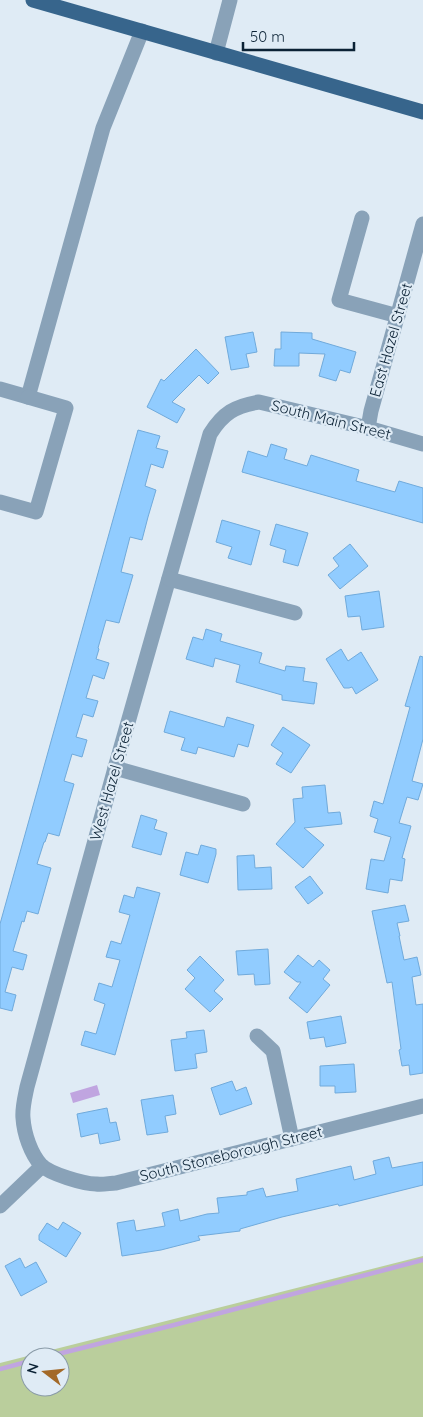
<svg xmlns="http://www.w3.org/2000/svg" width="423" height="1417" font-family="Quicksand,sans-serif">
<rect width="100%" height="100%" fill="#dfebf5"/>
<path fill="#bace9c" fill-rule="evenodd" d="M423,1256V1417H0V1363ZM30,1357H60V1387H30Z"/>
<path fill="#c0a5e0" d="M97,1085L100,1095L73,1103L70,1093Z"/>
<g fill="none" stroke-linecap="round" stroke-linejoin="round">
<g stroke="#c0a5e0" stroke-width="4.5">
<path d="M46,1357L174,1325L423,1260"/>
<path d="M0,1369L30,1361"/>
</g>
</g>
<g fill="#91ccff" stroke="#70aadb">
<path d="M253,332L257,352L246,354L249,367L231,370L225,337Z"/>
<path d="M281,332L312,333V339L356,352L350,373L340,370L336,381L319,376L325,354L299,353V366H274L275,349H281Z"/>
<path d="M196,349L219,373L208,384L199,375L172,402L185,409L177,423L147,407L161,379L164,381Z"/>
<path d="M138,430L160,436L156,448L168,451L163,468L151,464L145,486L156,490L148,517L142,540L130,537L121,572L133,575L119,623L106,620L98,648L99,649L96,659L109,663L104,679L93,675L86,698L98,701L93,717L83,714L76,737L87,740L82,757L72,754L64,781L74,784L59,836L48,833L45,842H44L37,864L51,868L38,914L27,911L24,922L22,921L13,951L27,955L23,970L12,967L5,992L16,995L12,1011L0,1008V924Z"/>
<path d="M271,444L287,449L284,459L307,466L311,455L359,470L356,481L395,492L399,481L423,488V523L242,472L248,451L267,457Z"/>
<path d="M222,520L260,531L251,565L228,558L232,547L216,542Z"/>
<path d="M276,524L308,533L298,566L283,562L286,550L270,545Z"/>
<path d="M350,544L368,566L340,589L328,575L339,566L333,558Z"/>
<path d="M379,591L384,627L362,630L360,616L348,617L345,596Z"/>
<path d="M206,629L222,634L220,641L262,653L259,663L285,671L286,666L305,668L303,681L317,683L314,704L282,700V695L236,682L240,665L215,658L213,667L186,659L193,637L203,640Z"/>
<path d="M341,649L348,661L361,652L378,680L356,694L352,687L349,688H344L326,659Z"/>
<path d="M420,656L423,657V739L412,781L423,784L418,800L407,797L399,823L411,826L402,858L405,859L402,881L390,879L388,893L366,889L371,859L384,861L391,837L374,832L378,819L370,816L374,801L383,804L410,707L405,706Z"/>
<path d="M170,711L224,727L227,717L254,725L248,747L238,744L234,757L198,747L196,754L181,750L185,738L164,732Z"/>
<path d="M283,727L310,745L291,773L276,764L283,753L271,745Z"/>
<path d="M325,785L328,813L340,812L342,824L304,828L324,845L303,868L276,844L295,822L293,799L303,798L302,787Z"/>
<path d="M141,815L157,820L154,829L167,833L161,855L132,847Z"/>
<path d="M201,845L216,849V854L208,883L180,875L186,852L198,855Z"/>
<path d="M254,855L255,868L271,867L272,889L238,890L237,856Z"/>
<path d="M310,876L323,893L308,904L295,887Z"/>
<path d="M137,887L160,893L115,1055L81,1045L85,1031L96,1034L105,1004L94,1000L99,983L112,987L120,960L106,957L111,941L121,944L130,915L119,912L124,895L134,898Z"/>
<path d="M405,905L409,921L397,923L400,936H399L404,960L417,957L421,975L412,977L416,1005L423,1004V1073L410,1075L409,1065L402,1066L399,1050L401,1049L392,982L387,983L372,911Z"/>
<path d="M268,949L270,984L255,985L254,974L238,975L236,951Z"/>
<path d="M298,955L313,967L319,960L330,970L323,979L330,985L307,1013L289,998L301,982H297L284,972Z"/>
<path d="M200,956L224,980L214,991L223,999L210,1012L185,989L195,978L187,970Z"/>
<path d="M341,1016L346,1043L326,1047L324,1037L310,1039L307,1022Z"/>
<path d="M204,1030L207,1052L195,1054L197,1068L175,1071L171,1040L187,1038L186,1032Z"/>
<path d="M354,1064L356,1092L335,1093V1086H320V1066Z"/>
<path d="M232,1081L236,1091L246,1087L252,1104L220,1115L211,1088Z"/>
<path d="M173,1095L176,1114L165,1116L168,1132L147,1135L141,1100Z"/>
<path d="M107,1108L110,1123L116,1122L120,1140L100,1144L98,1133L81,1137L77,1114Z"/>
<path d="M389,1157L392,1168L423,1162V1185L339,1206L338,1204L282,1217L240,1229V1231L198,1236L200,1240L161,1250L122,1256L117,1223L134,1220L136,1231L165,1226L162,1213L178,1209L180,1221L207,1214L219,1213L217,1198L247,1195V1192L263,1188L266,1197L298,1191L296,1179L351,1166L354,1180L376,1174L373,1161Z"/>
<path d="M63,1222L81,1233L66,1257L39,1240V1235L47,1223L58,1230Z"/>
<path d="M20,1258L25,1268L36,1262L47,1282L21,1296L5,1266Z"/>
</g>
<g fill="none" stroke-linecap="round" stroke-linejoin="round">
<g stroke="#89a2b8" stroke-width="15">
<path d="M216,53L230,0"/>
<path d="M362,218L339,300L398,316"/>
<path d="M0,389L28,397L103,128L142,31"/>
<path d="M368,428L371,411L423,224"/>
<path d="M423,444L368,428L259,402C235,406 223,413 210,434L115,768L27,1087C25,1097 22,1108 23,1118C24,1134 31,1154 41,1165C50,1174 84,1184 96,1184C103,1185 110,1183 116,1183L423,1106"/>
<path d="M0,502L36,512L66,408L28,397"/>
<path d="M169,579L295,613"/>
<path d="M115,768L243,804"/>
<path d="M257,1036L273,1051L292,1139"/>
<path d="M0,1206L42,1166"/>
</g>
<path stroke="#37658c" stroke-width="15" d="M33,0L423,112"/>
</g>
<g text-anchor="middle" stroke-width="4.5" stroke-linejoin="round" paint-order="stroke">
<g font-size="15" fill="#0b2235" stroke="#dfebf5">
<text transform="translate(391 340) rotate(-74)" y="5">East Hazel Street</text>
<text transform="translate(331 420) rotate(14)" y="5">South Main Street</text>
<text transform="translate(112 781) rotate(-74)" y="5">West Hazel Street</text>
<text transform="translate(231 1154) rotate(-14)" y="5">South Stoneborough Street</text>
</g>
</g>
<g transform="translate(45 1372) rotate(286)"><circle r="24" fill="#dfebf5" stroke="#8a9ba8"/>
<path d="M0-4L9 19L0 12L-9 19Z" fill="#a36928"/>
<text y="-8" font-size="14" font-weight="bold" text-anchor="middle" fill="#0b2235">N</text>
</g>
<path d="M243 42v8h111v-8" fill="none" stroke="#0b2235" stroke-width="2.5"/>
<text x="250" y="42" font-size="15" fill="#0b2235" stroke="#dfebf5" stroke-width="4" paint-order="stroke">50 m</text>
</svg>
